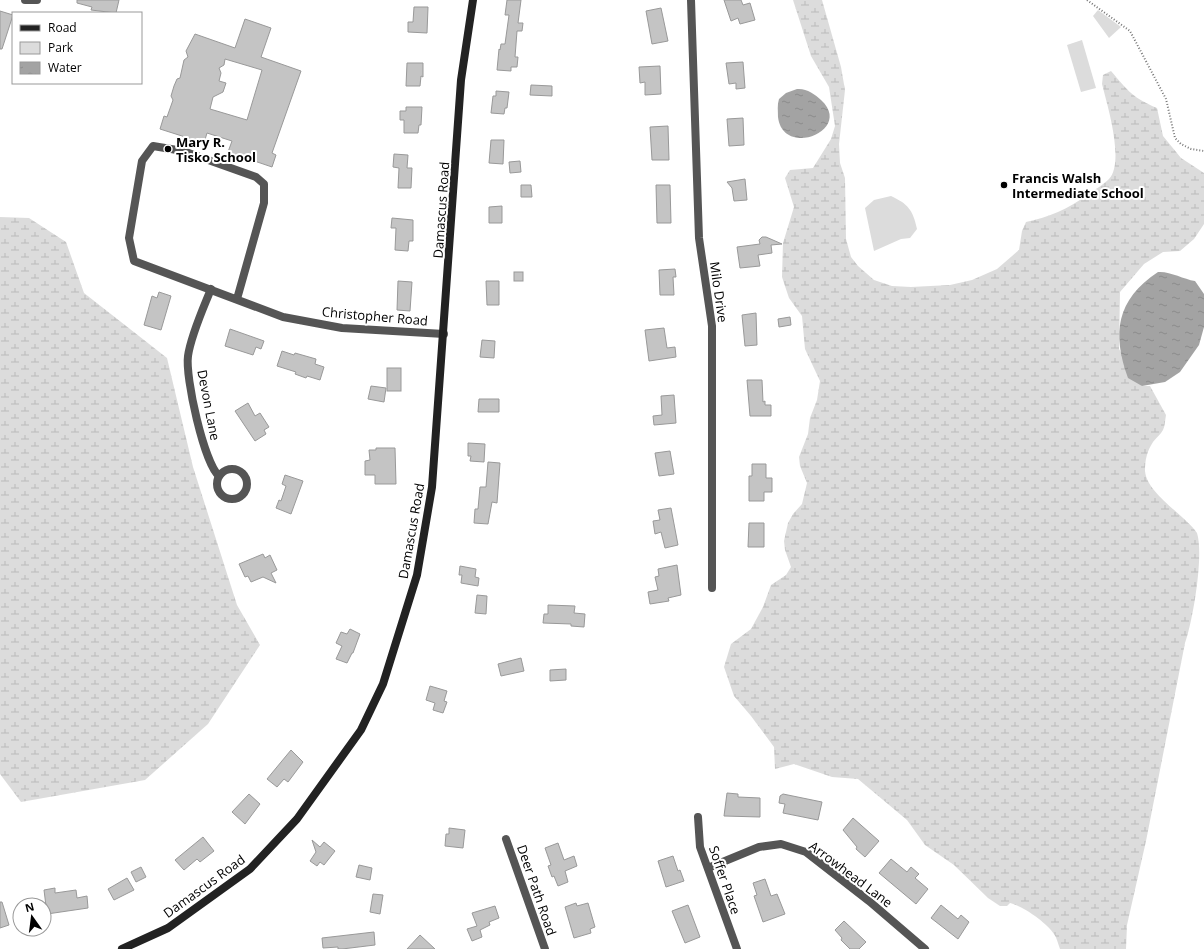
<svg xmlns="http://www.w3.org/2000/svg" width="1204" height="949" font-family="'Open Sans',sans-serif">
<defs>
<pattern id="wetland-marsh" width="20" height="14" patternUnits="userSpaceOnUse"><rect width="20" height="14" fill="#dcdcdc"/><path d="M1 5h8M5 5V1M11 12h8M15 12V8" fill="none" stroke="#bbb"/></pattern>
<pattern id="water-ripples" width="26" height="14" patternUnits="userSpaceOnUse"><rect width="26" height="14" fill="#a3a3a3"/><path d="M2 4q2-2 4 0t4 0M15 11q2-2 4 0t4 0" fill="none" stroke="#8b8b8b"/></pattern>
</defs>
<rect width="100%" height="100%" fill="#fff"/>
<g fill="url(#wetland-marsh)">
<path d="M793,0H822L841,67L845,90L839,144L840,163L845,178L846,239L851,257L858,266L874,280L892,286L911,287L950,285L972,280L997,269L1019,250L1022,231L1026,222C1049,217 1068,209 1087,195C1094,190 1103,185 1109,179C1125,162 1107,104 1102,84L1103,75L1111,71C1128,91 1133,98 1157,108L1163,136L1181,158L1204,173V224L1194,239L1180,251L1163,252L1144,264L1120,292L1119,349L1142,386H1150L1166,415C1165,420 1165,426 1163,430C1161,434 1156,438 1153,442C1147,451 1145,460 1145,471C1147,494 1185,515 1197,533C1204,554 1193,621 1185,643L1146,841L1127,925L1126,949H1060C1058,944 1057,938 1054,934C1047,923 1023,906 1010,903L1007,906H1000L988,898L954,865L925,845L907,820L858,779L832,777L794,764L775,769L774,747L751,716L734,696L724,667L731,644L751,629L763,607L771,585L786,575L791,567L785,550L784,541L788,523L793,514L802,504L807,483L800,466L799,457L808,434L810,418L817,400L820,381L805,349L802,316L789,298L782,277L783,243L794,207L785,178L790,170L813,168L831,139L835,126L829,87L811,56Z"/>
<path d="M0,217L29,218L66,242L84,293L167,358L193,467L237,605L260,645L208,724L145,780L21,802L0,774Z"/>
</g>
<g fill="#dcdcdc">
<path d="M1098,10L1121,27L1109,38L1093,16Z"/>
<path d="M1082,40L1096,88L1081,92L1067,45Z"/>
<path d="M891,196C908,204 913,210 917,229L910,238L901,239L874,251L865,208L874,200Z"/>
</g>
<g fill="url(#water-ripples)">
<path d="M797,89C806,88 815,94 821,100C854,130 783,159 778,117C778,111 777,105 779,99L786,93Z"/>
<path d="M1158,272C1170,271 1183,279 1195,281L1204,294V327L1199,345L1180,372L1165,382L1142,386L1128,378C1112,333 1116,300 1158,272Z"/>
</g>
<g fill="#c4c4c4" stroke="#999" fill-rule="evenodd">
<path d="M77,0H119L116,13L91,10L92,7L77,3Z"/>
<path d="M507,0H521L518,23H523L522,31H517L515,57H518L517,67H511V71L497,70L499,49L500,50L501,44H505L509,15H505Z"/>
<path d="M724,0H741L743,5L750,3L755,20L740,24L738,18L731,21Z"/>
<path d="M414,7H428L427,33L408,32V22H413Z"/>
<path d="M661,8L668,41L652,44L646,11Z"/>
<path d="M0,11L13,15L2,49H0Z"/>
<path d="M245,19L271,28L261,57L301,71L272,153L276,155L272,167L228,152L232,141L207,133L204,143L160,129L164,116L167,117L173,100L171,96L174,86L177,79L180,78L184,60L188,57L186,51L195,34L235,48ZM225,59L262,70L247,120L210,109L213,97L223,92L226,83L219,81L221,73L219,68L224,65Z"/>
<path d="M743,62L745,88L736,89V83L729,84L726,63Z"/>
<path d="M407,63H423V77L421,76L420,86H406Z"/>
<path d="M660,66L661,94L645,95V82L640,83L639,67Z"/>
<path d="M531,85L552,86V96L530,95Z"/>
<path d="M496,91L509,92L507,108H505L504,114L491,113L493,96H496Z"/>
<path d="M406,107H422L421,125H419L418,133H404V120H400V111H406Z"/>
<path d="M743,118L744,145L729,146L727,119Z"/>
<path d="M668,126L669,160H652L650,127Z"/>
<path d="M491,140H504L503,164L489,163Z"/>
<path d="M394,154L408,155L407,168H412L411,188H398L399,168L393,167Z"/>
<path d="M520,161L521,172L510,173L509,162Z"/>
<path d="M745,179L747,200L734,201L732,188L727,182Z"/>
<path d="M521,185H531L532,197H521Z"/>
<path d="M656,185H670L671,223H657Z"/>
<path d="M502,206V223H489V207Z"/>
<path d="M392,218L413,220V241H409L408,251L395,250L396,228H391Z"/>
<path d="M762,237H766L782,244L771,245L772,253L758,255L760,266L740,268L737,247L760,244L759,240Z"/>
<path d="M675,269L676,277H673L674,295H660L659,270Z"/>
<rect x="514" y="272" width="9" height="9"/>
<path d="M398,281L412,282L410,311L397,310Z"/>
<path d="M486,281H499V305H487Z"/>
<path d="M159,292L171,296L161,330L144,325L152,296L157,298Z"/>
<path d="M756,313L757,345L745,346L742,315Z"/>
<path d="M790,317L791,325L779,327L778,319Z"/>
<path d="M664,328L667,348L675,347L676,357L649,361L645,330Z"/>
<path d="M230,329L264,341L261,349L256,347L253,355L225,346Z"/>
<path d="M482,340L495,341L494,358L480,357Z"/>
<path d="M282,351L294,355L295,353L316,359L315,364L324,367L320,380L307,376L306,378L295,374L296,372L277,366Z"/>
<rect x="387" y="368" width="14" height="23"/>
<path d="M747,380H762L763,402L765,401V405H771V416H750Z"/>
<path d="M371,386L386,388L384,402L368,399Z"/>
<path d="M674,395L676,423L654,425L653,416L662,415L661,396Z"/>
<path d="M479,399H499V412H478Z"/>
<path d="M248,403L255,416L260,413L269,427L264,430L266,434L255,441L235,411Z"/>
<path d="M468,443L485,444L484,462L470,461L471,456H468Z"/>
<path d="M376,448H395L396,484H375V475H365V461L370,460L369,450H376Z"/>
<path d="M670,451L674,474L659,476L655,453Z"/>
<path d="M488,462L500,463L497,503L492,502L488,524L474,523L475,509H478L480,487H486Z"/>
<path d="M752,464H766V478H772V492H764V501H749V476H752Z"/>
<path d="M285,475L303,481L291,514L276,508L279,500L281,501L286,486L282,484Z"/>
<path d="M671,508L678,545L665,548L661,532L655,534L653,521L660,520L658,510Z"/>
<path d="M749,523H764V547H748Z"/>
<path d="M263,554L265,558L270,555L277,570L271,573L276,583L263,577L251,582L248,576L245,577L239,564Z"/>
<path d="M677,565L681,595L668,598L669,601L650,604L648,592L658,590L655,577L659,576L658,569Z"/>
<path d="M460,566L476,569L475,577L479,578L478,586L461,583L462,575H459Z"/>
<path d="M477,595L487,596L486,614L475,613Z"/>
<path d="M548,605L575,606L574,613L585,614L584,627L571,626V624L543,623L544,614H548Z"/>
<path d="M350,629L360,634L353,653H352L347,663L336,659L342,646L336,643L341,632L347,634Z"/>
<path d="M521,658L524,671L501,676L498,664Z"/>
<path d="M566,669V680L550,681V670Z"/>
<path d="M430,686L447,691L444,701L447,702L443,713L433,710L435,703L426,700Z"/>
<path d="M291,750L303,762L288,782L284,779L277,787L267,779Z"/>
<path d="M727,793L738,794V797L760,798V817L724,816Z"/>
<path d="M249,794L260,804L245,824L232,812Z"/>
<path d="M783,794L822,802L818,820L783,813L785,804L779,803L780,796Z"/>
<path d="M853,818L879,841L865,857L856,849L857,847L843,830Z"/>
<path d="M449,828L465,830L463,848L445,846L446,834H449Z"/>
<path d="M203,837L214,851L200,862L197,859L184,870L175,860Z"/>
<path d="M312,840L320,847L324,842L335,851L324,865L320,862L317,866L310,861L316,852Z"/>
<path d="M558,843L564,860L574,856L577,866L565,871L568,882L558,886L554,876L552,877L548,866L551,865L545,848Z"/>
<path d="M673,856L678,871L680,870L684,881L666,887L658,861Z"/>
<path d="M891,859L907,872L911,867L919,874L915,878L928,889L916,904L879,873Z"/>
<path d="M359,865L372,868L370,880L356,877Z"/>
<path d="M141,867L146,877L136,882L131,872Z"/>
<path d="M127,878L134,890L114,900L108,889Z"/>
<path d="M765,879L771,896L777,894L785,914L763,922L754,896L757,895L753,883Z"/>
<path d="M55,888V893L76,890L77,898L87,896L88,908L47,914L44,890Z"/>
<path d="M373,894L383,895L380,914L370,912Z"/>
<path d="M0,902H2L9,925L0,928Z"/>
<path d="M576,903L577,906L588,903L595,927L590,929L591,933L574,938L565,907Z"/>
<path d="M688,905L700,937L685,943L672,911Z"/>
<path d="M941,905L958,919L961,915L969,922L958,939L931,918Z"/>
<path d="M495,906L499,918L489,922L490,925L480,930L482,937L472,941L467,929L477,926L472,913Z"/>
<path d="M844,921L866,942L859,949H850L841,940L842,938L835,930Z"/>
<path d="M374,932L375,945L342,949H338V947L323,948L322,938Z"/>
<path d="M420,935L435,949H407Z"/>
</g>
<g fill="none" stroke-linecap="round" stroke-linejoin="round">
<path stroke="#777" stroke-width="2" stroke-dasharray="1 2" stroke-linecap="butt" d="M1087,0L1130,31L1166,99L1175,138L1181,144L1191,149L1204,151"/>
<g stroke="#555" stroke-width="8">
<path d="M25,0H37"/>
<path d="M691,0L699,238L712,326V588"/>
<path d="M211,289C203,309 191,335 188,356C185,377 204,463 219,476"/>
<path d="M237,299L264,203V184L256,177L183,151L153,146L142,161L129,238L134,261L283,317L342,328L444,334"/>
<circle cx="232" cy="484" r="15"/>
<path d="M698,817L700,847L737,949"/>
<path d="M506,839L545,949"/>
<path d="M708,868L759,847L781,844L806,852L869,901L925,949"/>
</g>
<path stroke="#222" stroke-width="8" d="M122,949L168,928L250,869L297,819L361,730L383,684L417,575L432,487L461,80L473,0"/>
</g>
<g fill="#000" stroke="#fff" stroke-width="1.5">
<circle cx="168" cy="149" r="4"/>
<circle cx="1004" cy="185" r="4"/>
</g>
<g text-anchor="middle" stroke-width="4" stroke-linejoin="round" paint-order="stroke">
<g font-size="13" font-weight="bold" fill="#000" stroke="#fff" text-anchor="start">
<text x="176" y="147">Mary R.<tspan x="176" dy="15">Tisko School</tspan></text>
<text x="1012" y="183">Francis Walsh<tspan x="1012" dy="15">Intermediate School</tspan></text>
</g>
<g font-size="13" fill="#000" stroke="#fff">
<text transform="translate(441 210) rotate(-86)" y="5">Damascus Road</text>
<text transform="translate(719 292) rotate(82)" y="5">Milo Drive</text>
<text transform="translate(375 316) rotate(5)" y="5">Christopher Road</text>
<text transform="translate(209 405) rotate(79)" y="5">Devon Lane</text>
<text transform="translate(411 531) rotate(-80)" y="5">Damascus Road</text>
<text transform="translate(851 874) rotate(37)" y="5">Arrowhead Lane</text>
<text transform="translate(725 880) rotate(71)" y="5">Soffer Place</text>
<text transform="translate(204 886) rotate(-36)" y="5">Damascus Road</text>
<text transform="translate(537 890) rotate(71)" y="5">Deer Path Road</text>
</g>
</g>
<rect x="12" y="12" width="130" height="72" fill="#ffffff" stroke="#999999"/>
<rect x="20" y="25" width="20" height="6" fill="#222222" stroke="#999999"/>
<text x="48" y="32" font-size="12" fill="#000000">Road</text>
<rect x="20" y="42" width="20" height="12" fill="#dcdcdc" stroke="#999999"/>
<text x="48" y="52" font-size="12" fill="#000000">Park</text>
<rect x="20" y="62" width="20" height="12" fill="url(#water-ripples)" stroke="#999999"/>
<text x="48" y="72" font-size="12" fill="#000000">Water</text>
<g transform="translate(32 917) rotate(346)"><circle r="19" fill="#ffffff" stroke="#999999"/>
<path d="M0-3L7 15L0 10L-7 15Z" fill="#000000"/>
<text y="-6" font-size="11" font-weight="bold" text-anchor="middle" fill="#000000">N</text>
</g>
</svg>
